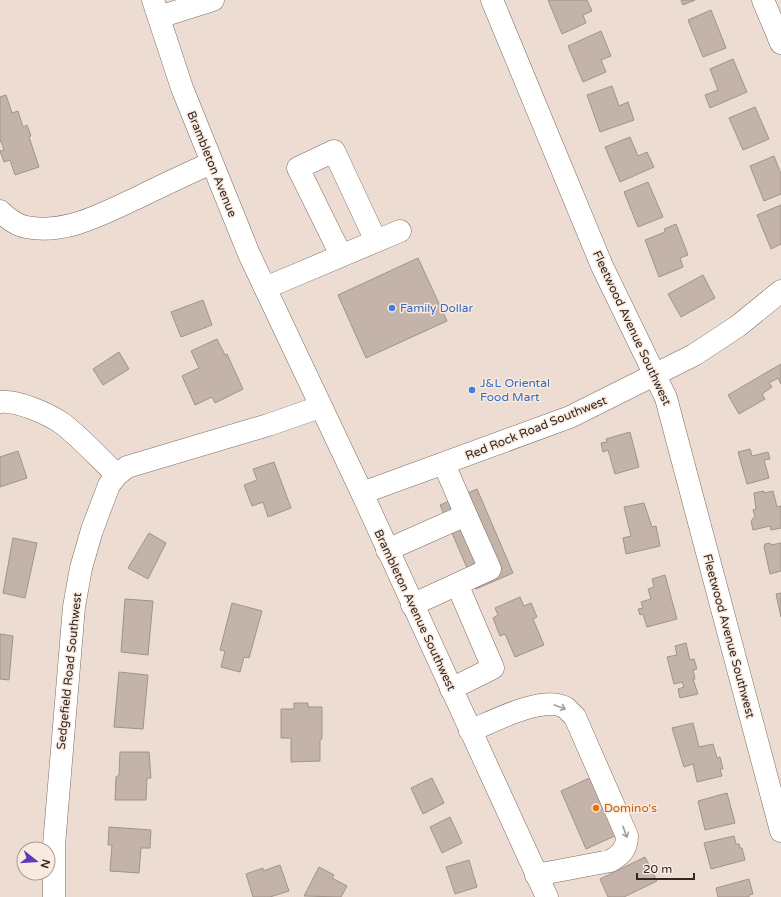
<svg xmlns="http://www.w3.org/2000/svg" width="781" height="897" viewBox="0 0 781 897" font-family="'Varela Round',sans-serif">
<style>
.building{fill:#c3b3a8;stroke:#a29388}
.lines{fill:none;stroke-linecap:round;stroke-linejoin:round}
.minor-casing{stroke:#7b6d62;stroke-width:23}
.major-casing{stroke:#7b6d62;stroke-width:23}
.minor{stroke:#fff;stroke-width:22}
.major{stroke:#fff;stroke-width:22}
.oneway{stroke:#a19e9c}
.shop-dot{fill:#3f7fe0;stroke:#fae9de;stroke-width:1.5}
.food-dot{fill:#e8710a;stroke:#fae9de;stroke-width:1.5}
.labels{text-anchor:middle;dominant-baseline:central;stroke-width:3;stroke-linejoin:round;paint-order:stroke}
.street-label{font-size:12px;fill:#2f2824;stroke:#fae9de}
.shop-label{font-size:12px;fill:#366cbe;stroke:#fae9de;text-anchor:start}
.food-label{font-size:12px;fill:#c56008;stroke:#fae9de;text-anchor:start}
</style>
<rect width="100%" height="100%" fill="#eddcd1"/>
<path class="building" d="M548,0h39l5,11 -9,4 3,8 -24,11z
M681,0h14l-12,5z
M711,10l15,38 -23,9 -15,-37z
M601,31l10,25 -10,4 5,12 -23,10 -15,-36z
M733,59l14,33 -37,16 -5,-13 13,-5 -8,-21z
M612,86l7,20 9,-4 6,18 -34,12 -13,-37z
M6,95l6,18 6,-2 5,16 4,-2 4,11 -2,1 10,30 -24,8 -5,-15 -6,2 -4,-11 4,-1 -3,-9 -1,1v-45z
M755,107l14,32 -26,11 -14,-32z
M630,137l8,19 9,-4 7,15 -34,15 -15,-35z
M774,156l7,18v20l-17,7 -14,-35z
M648,182l15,35 -25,10 -14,-35z
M781,205v39l-10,5 -14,-34z
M676,224l12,31 -8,3 3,9 -24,10 -14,-37 20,-8 -1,-3z
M418,258l29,63 -81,37 -28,-63z
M703,275l12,23 -34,19 -13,-23z
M203,300l9,25 -31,12 -10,-25z
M217,339l8,16 2,-1 16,35 -28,14 -3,-6 -17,8 -13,-29 17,-8 -8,-17z
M119,352l10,17 -26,16 -10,-16z
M781,364v20l-3,-6 -9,5 3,4 -10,7 3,5 -26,15 -11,-19z
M630,432l9,35 -24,7 -7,-24 -5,2 -2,-9 6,-1 -1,-3z
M750,449l2,7 16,-4 2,7 -6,1 5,18 -22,6 -9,-32z
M18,451l9,27 -27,9v-30z
M274,462l17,46 -23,9 -5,-15 -11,4 -8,-21 13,-5 -4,-11z
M477,489l36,84 -37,16 -36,-84z
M764,491v2l9,-2 4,16 4,-1v22l-10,2 -1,-4 -17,4 -2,-9 4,-5 -2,-6 3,-1 -2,-16z
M644,503l8,24 4,-1 4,20 -34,8 -3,-16 8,-2 -7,-29z
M149,533l17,10 -18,36 -20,-11z
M13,538l24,5 -12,55 -22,-5z
M770,543l1,2 10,-2v28l-11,3 -6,-27 1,-3z
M665,575l12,44 -30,8 -4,-13 -3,1 -2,-6 5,-1 -2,-6 10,-3 -3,-10 6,-2 -2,-8z
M781,593v24l-5,-23z
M520,597l4,9 7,-3 6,14 -4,2 11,26 -29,12 -10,-23 -5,2 -7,-18 5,-3 -3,-7z
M125,599l28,2 -5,54 -27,-3z
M232,603l30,8 -13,47 -5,-1 -4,15 -19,-5 4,-16 -5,-1z
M0,634l13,2 -4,44 -9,-1z
M686,643l4,17 4,-1 3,10 -4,1 2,9h-2l5,15 -18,4 -2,-9 6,-2 -2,-5 -8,2 -7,-27 10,-2 -2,-9z
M119,672l29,3 -5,54 -29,-2z
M294,703h14v4h14v32h-2v22l-29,1v-24h-10v-29h13z
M693,723l6,24 14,-3 4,14 3,-1 3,12h-3l2,7 -25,6 -4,-18 -9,3 -12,-39z
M120,752h29l2,26h-4l-1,22h-31l1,-23 3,-2z
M594,776l25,58 -33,15 -25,-58z
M432,778l12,25 -21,11 -12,-26z
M727,793l8,30 -30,7 -7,-29z
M450,817l12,26 -20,10 -12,-26z
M109,827l42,3 -1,18h-9l-2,25 -29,-2 2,-26h-4z
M734,836l2,8h3l1,4h2l3,12 -34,9 -7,-26z
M645,857l12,24 -33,16h-16l-8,-18z
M469,860l8,27 -22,7 -9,-27z
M280,865l9,26 -19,6h-17l-7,-23 17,-6v3z
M319,867l15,8 -2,3 15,8 -6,11 -37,-1z
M749,879l4,15 -4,1v2h-31l-2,-9z"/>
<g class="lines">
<g class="minor-casing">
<path id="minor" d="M492,0l110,266 64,132 115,433
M763,0l18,43
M159,17l54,-17
M0,211c7,7 16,14 26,16 40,8 78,-14 113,-30 24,-12 48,-23 72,-34
M341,255l-43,-87 36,-17 42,90
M265,288l135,-57
M0,402c17,-2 49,12 63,22 19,15 36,34 54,51
M444,464l22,51
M362,493l208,-76 124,-62 44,-29 43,-35
M387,550l79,-35 24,54 -78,36
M451,689l42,-21 -36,-84
M470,731c22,-9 74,-37 96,-23 3,3 6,6 9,9l52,119c0,13 -6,19 -17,25l-74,14
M54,897v-52l20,-238 7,-39 11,-38 17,-45 8,-10 10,-8 141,-42 52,-18"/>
</g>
<g class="major-casing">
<path id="major" d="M153,0l29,88 67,166 113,239 185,404"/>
</g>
<use href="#minor" class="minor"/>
<use href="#major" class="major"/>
</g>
<defs><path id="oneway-shaft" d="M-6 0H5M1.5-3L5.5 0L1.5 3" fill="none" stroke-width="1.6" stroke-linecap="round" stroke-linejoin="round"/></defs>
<g class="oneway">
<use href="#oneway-shaft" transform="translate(560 707) rotate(20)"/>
<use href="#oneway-shaft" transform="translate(625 832) rotate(70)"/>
</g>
<g class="shop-dot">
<circle cx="392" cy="308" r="4"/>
<circle cx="472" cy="390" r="4"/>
</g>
<circle class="food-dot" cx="596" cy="808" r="4"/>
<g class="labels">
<g class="street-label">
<text transform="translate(212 164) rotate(68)">Brambleton Avenue</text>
<text transform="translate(632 328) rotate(65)">Fleetwood Avenue Southwest</text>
<text transform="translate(536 428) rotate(-22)">Red Rock Road Southwest</text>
<text transform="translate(415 610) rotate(65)">Brambleton Avenue Southwest</text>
<text transform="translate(729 636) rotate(75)">Fleetwood Avenue Southwest</text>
<text transform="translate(69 671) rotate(-84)">Sedgefield Road Southwest</text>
</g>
<g class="shop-label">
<text x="400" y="308">Family Dollar</text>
<text x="480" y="383">J&amp;L Oriental<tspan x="480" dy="14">Food Mart</tspan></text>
</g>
<g class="food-label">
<text x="604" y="808">Domino's</text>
</g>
</g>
<g transform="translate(36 861) rotate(107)"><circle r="19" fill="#fae9de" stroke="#a99c94"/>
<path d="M0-3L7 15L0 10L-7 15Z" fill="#5d3db5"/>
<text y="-6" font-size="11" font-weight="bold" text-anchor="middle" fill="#2f2824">N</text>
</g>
<path d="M637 873v6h57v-6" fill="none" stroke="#2f2824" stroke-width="2"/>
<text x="643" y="873" font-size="12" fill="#2f2824" stroke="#fae9de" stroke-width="3" paint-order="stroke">20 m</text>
</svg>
